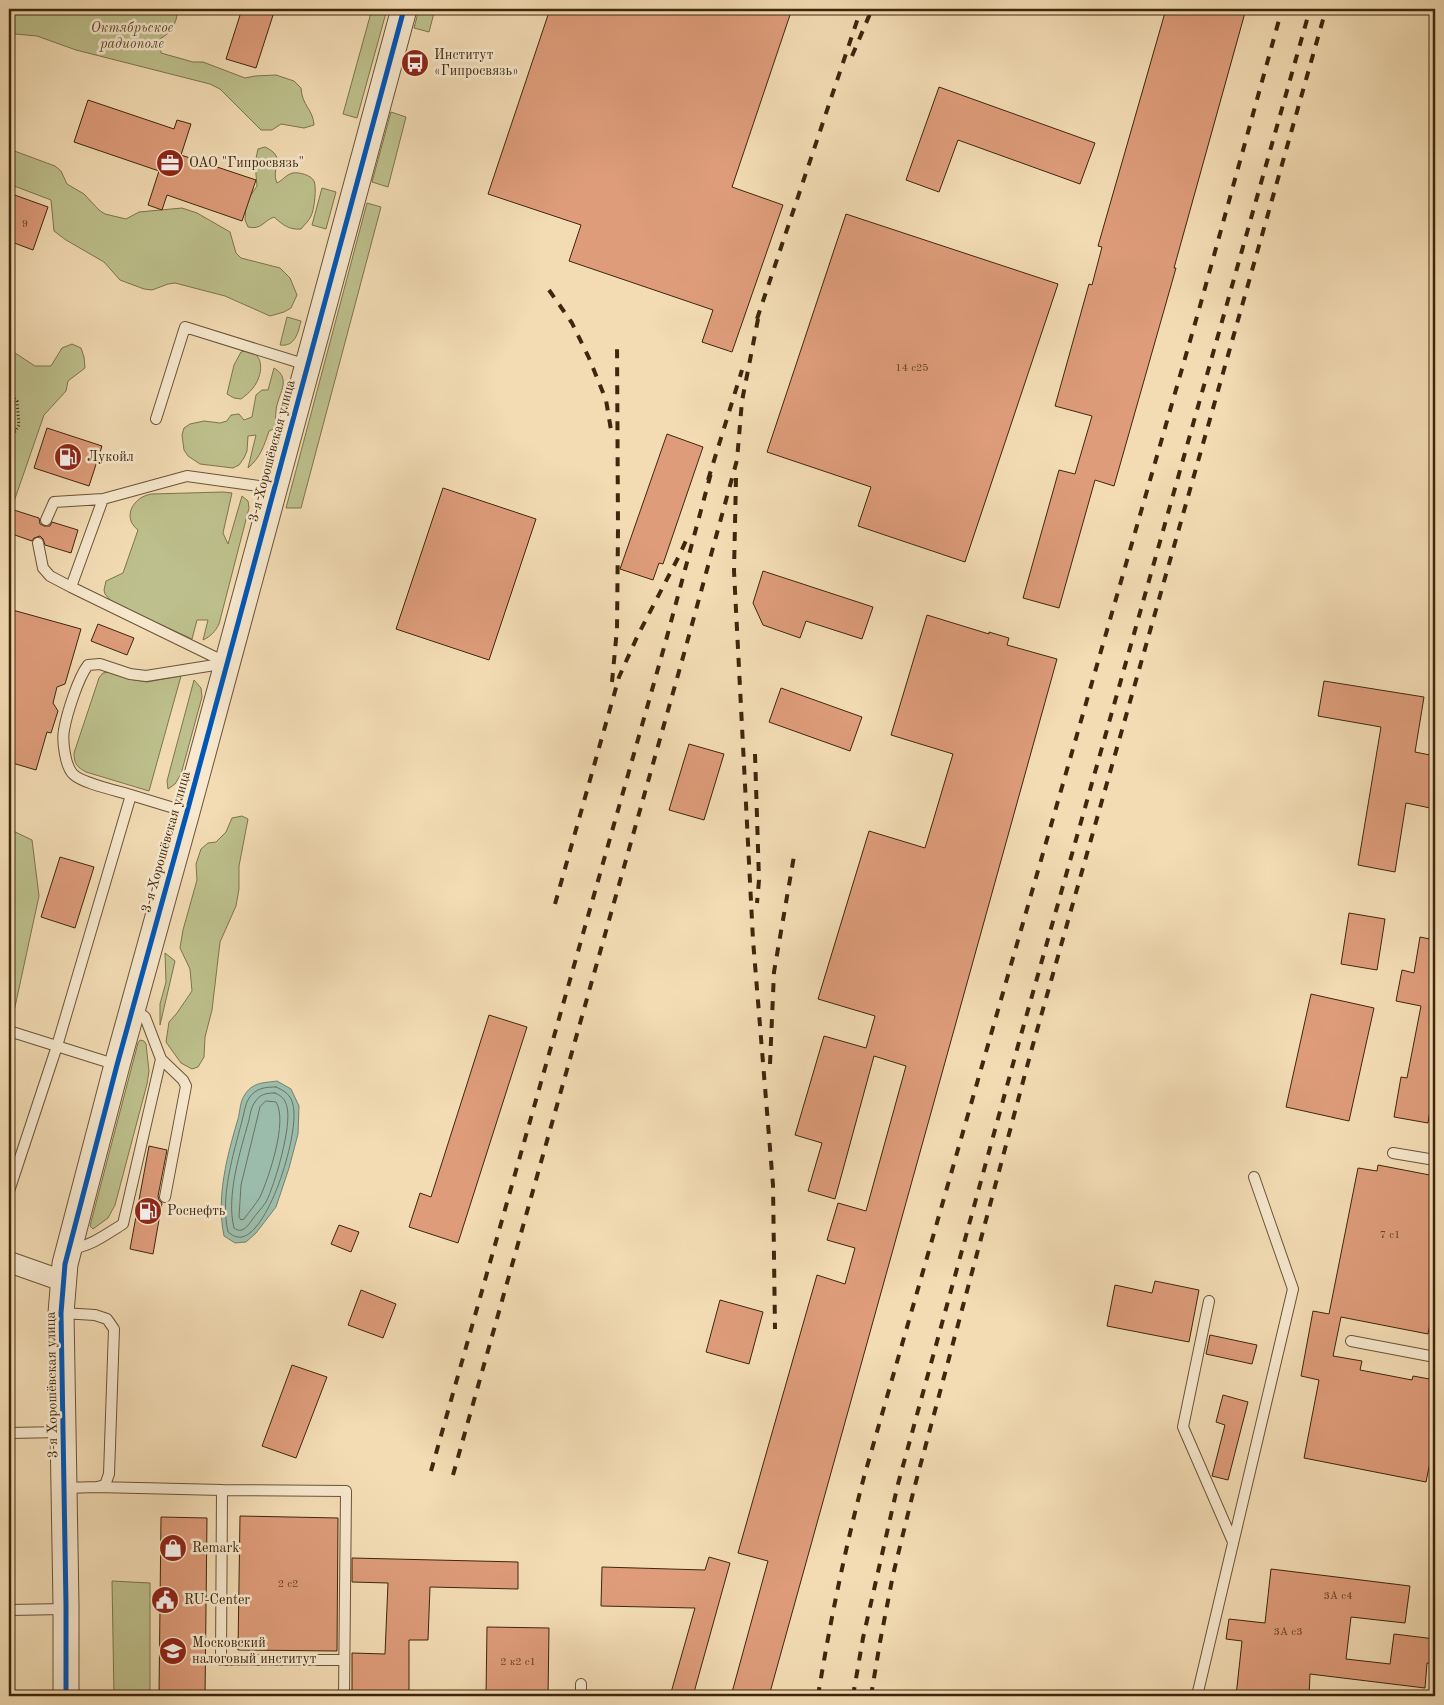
<svg xmlns="http://www.w3.org/2000/svg" width="1444" height="1705" viewBox="0 0 1444 1705" font-family="'Old Standard TT',serif">
<style>
.green{fill:#bdc08c;stroke:#7e744c}
.water{fill:#9bbcab;stroke:#76806c}
.lines{fill:none;stroke-linecap:round;stroke-linejoin:round}
.shore{stroke:#6c725c;stroke-width:1}
.building{fill:#de9c7a;stroke:#3e270d}
.service-casing{stroke:#6b5437;stroke-width:12}
.minor-casing{stroke:#6b5437;stroke-width:22}
.tertiary-casing{stroke:#6b5437;stroke-width:27}
.path{stroke:#3e270d;stroke-width:3;stroke-dasharray:1 2.5;stroke-linecap:butt}
.service{stroke:#f7e8ce;stroke-width:10}
.minor{stroke:#f7e8ce;stroke-width:20}
.tertiary{stroke:#f7e8ce;stroke-width:25}
.rail{stroke:#3e270d;stroke-width:4;stroke-dasharray:9 9;stroke-linecap:butt}
.cycleway-casing{stroke:#f7e8ce;stroke-width:8}
.cycleway{stroke:#0057b8;stroke-width:5}
.labels{text-anchor:middle;dominant-baseline:central;stroke-width:5;stroke-linejoin:round;paint-order:stroke}
.number-label{font-size:11px;fill:#664428}
.park-label{font-size:14px;font-style:italic;fill:#5e4d2d;stroke:#f7e8ce}
.poi-label{font-size:14px;fill:#3e270d;stroke:#f7e8ce;text-anchor:start}
.street-label{font-size:14px;fill:#3e270d;stroke:#f7e8ce}
</style>
<rect width="100%" height="100%" fill="#f3dcb4"/>
<filter id="stains"><feTurbulence type="fractalNoise" baseFrequency=".004" numOctaves="4"/><feColorMatrix values="0 0 0 0 .2 0 0 0 0 .09 0 0 0 0 .02 0 0 0 .5 -.17"/></filter>
<radialGradient id="worn" r=".72"><stop offset=".6" stop-color="#630" stop-opacity="0"/><stop offset="1" stop-color="#630" stop-opacity=".3"/></radialGradient>
<path class="green" d="M9,9h163l5,7c-3,12 -7,17 -17,23l1,14 32,9h10l42,16 10,-2 21,-1 18,6 7,7c1,18 12,21 13,37l-10,3 -23,-4 -9,6h-11l-41,-41 -10,-5 -134,-34 -39,-14 -22,-2 -6,4z
M372,9h15l-30,109 -14,-4z
M419,9h16l-6,23 -15,-4z
M391,112l15,5 -18,70 -16,-5z
M265,147c23,11 5,20 12,36 6,-3 10,-9 16,-10 6,-1 18,2 21,8 3,6 0,30 -3,35 -2,5 -7,9 -10,13 -12,1 -18,-4 -27,-12 -11,4 -12,13 -26,10l-3,-7 1,-18 11,-16 -2,-23 3,-14z
M9,149l46,17 6,5 6,13 17,10 15,16 6,4 21,5 13,-7 43,-4 15,5 33,19 6,21 5,5 39,10 10,10 7,17 -6,13 -7,4 -14,4 -45,-20 -50,-13 -7,1 -16,6 -8,-1 -24,-9 -16,-18 -38,-22 -12,-9 -3,-31 -42,-16z
M322,188l14,4 -10,37 -14,-4z
M367,203l14,4 -80,301h-15z
M287,317l14,4c-3,12 -6,26 -21,24z
M72,344l9,4 3,9 1,11 -17,13 -2,10 -22,24 -35,101v-167l26,17h16l11,-18z
M248,350c17,5 15,25 5,38 -3,4 -8,8 -12,11l-7,-1 -7,-4 7,-29 7,-13z
M274,368c19,11 3,27 2,43 -1,6 0,11 0,17l-7,3c-5,15 -9,27 -21,37l8,-33 -8,1 -1,15 -3,7 -5,7 -6,3 -33,-4 -12,-8 -4,-6 -2,-15 2,-7 6,-4 14,-3 16,2 7,-2 4,-6 8,-1 5,6 8,-3 4,-22 6,-5h6z
M223,492l9,1 -9,40 5,11 14,-48 6,5 1,7 -30,116c-4,8 -8,12 -16,16l5,-20h-11l-5,19 -80,-37 -7,-8 -1,-4 2,-9 17,-8 15,-43c-17,-13 -4,-34 14,-36z
M109,672l20,7 18,3 34,-6 -32,115 -63,-19c-9,-5 -12,-8 -12,-19l25,-75 4,-5z
M194,680l7,8 1,9 -21,77 -6,10 -7,5 -1,-8z
M242,816l6,3 -9,47v23l-3,17 -16,36 -8,68 -7,27 -1,20 -6,10 -6,2 -11,-6 -15,-21 3,-20 8,-9 15,-22 -2,-22 -10,-21 3,-18 14,-50 -1,-16 5,-15 7,-6 8,-1 10,-10 6,-14z
M9,829l23,11 7,56 -26,120 -4,-1z
M165,953l10,8 -15,64v-21l6,-22z
M140,1040l4,1 2,3 3,27 -2,13 -32,121 -7,13 -15,11 -3,-3 48,-183z
M112,1581l38,2v113h-36z"/>
<path class="water" d="M277,1081l14,8 8,17 -1,28 -9,34 -13,39 -20,26 -10,9 -11,1 -11,-7c-8,-39 3,-80 14,-117 2,-7 2,-17 6,-23 8,-14 19,-13 33,-15z"/>
<g class="lines">
<path class="shore" d="M276,1087c9,4 15,8 17,18 7,26 -23,126 -51,132 -6,1 -10,-2 -14,-5 -8,-35 5,-77 14,-111 2,-7 3,-17 7,-23 7,-10 16,-11 27,-11z
M275,1093c7,3 10,6 12,14 5,19 -12,77 -21,95 -4,6 -10,12 -14,18 -5,7 -10,14 -18,8 -8,-32 6,-76 15,-108 1,-5 2,-13 6,-18 5,-8 11,-9 20,-9z
M266,1101l10,1c12,19 -7,75 -16,95 -4,7 -11,15 -16,22l-3,1 -2,-3 2,-32 19,-78z"/>
</g>
<path class="building" d="M242,9h33l-19,59 -30,-9z
M550,9h242l-60,178 51,18 -51,147 -30,-10 11,-32 -144,-49 12,-36 -93,-31z
M1166,9h80l-72,259h2l-62,218 -19,-6 -36,128 -36,-10 36,-128 16,4 17,-58 -37,-10 34,-122 3,1 10,-38 -4,-1z
M939,87l156,56 -15,41 -122,-44 -19,52 -33,-12z
M88,100l86,29 3,-9 14,4 -10,31 75,25 -14,41 -75,-26 -5,15 -14,-5 11,-34 -85,-29z
M9,193l39,14 -15,43 -24,-9z
M846,214l212,70 -93,278 -107,-36 13,-39 -104,-35z
M47,428l55,18 -13,40 -55,-18z
M667,434l36,13 -40,117 -4,-1 -6,17 -33,-11z
M443,488l93,31 -47,141 -93,-31z
M14,510l25,8 1,6 4,2h6l2,-4 26,8 -7,23 -26,-8 -2,-6 -3,-3 -6,2 -2,3 -23,-8z
M763,571l110,36 -11,32 -56,-18 -6,17 -37,-13 -10,-22z
M9,609l72,20 -16,55 -8,3 -4,16 5,8 -7,22 -4,-1 -11,38 -27,-8z
M927,615l62,19v-2l20,6 -2,7 50,14 -288,1037h-38l37,-135 -30,-8 28,-99 51,-179 28,9 10,-36 -28,-8 11,-37 28,8 40,-145 -32,-10 -39,143 -27,-8 14,-48 -27,-8 29,-99 42,12 9,-32 -57,-17 51,-168 56,17 28,-94 -62,-19z
M98,624l36,14 -7,17 -36,-14z
M1324,681l100,16 -9,55 20,4v53l-29,-6 -11,69 -37,-7 23,-138 -63,-11z
M781,688l81,29 -12,34 -81,-29z
M689,744l35,10 -20,66 -35,-10z
M60,857l34,10 -19,61 -34,-11z
M1349,913l36,6 -8,51 -36,-6z
M1420,937l15,3v140l-7,43 -34,-6 7,-40 6,1 14,-72 -25,-5 6,-31 12,3z
M1311,994l63,14 -25,113 -63,-14z
M489,1015l38,12 -69,216 -49,-16 11,-34 11,4z
M149,1146l18,4 -9,46 1,4 3,3 -9,51 -23,-5z
M1378,1165l57,11v122l-7,36 -87,-17 -8,39 29,5 -2,9 52,10 1,-4 22,4v58l-9,44 -122,-24 15,-78 -18,-4 12,-65 16,3 29,-146 19,3z
M339,1225l20,7 -8,20 -20,-8z
M1155,1281l44,9 -10,52 -82,-16 8,-41 37,8z
M361,1290l35,14 -13,34 -35,-13z
M720,1300l43,12 -14,52 -43,-12z
M1210,1335l47,10 -5,19 -46,-10z
M292,1365l35,12 -31,81 -34,-12z
M1223,1395l25,7 -20,78 -16,-4 13,-51 -9,-3z
M240,1516l98,2 -1,133 -99,-1z
M161,1517l46,1 -2,178h-46z
M709,1557l21,6 -37,133h-23l25,-88 -94,-2 1,-39 103,3z
M352,1558l166,4v27l-88,-2 -2,53h-19v56h-57v-43l33,1 3,-71 -36,-1z
M1271,1569l139,17 -5,37 -54,-6 -5,42 44,5 4,-30 41,5v25l-8,-1 -2,25 -115,-14 -1,22h-73l6,-55 -16,-2 3,-20 36,4z
M487,1627l62,1 -1,68h-62z"/>
<g class="lines">
<g class="service-casing">
<path id="service" d="M156,419l29,-92 122,38
M46,520l8,-18 49,-3
M38,543l5,25 7,8 21,11
M131,795c-13,-4 -50,-12 -58,-21 -8,-8 -11,-34 -9,-44 3,-17 14,-52 24,-65l12,-1 30,10 16,2 81,-13 -156,-76 32,-88 84,-23 86,12
M9,1031l108,34
M161,1059l22,21 3,6 -21,111
M1393,1153l42,7
M9,1191l48,-145 74,-251 56,17
M69,1249c21,-2 36,-14 54,-25l38,-165 -16,-42 -11,-8
M1209,1301l-26,126 50,115
M62,1313l33,2 12,4 7,10 -5,145 -4,11 -8,2 -32,1
M1351,1341l84,16
M9,1433l54,-1
M97,1487l125,3 -1,170h123
M222,1490l124,1 -2,205
M9,1610l56,-1
M581,1684v12
M1197,1696l96,-407 -39,-112"/>
</g>
<g class="minor-casing">
<path id="minor" d="M9,1262l54,19"/>
</g>
<g class="tertiary-casing">
<path id="tertiary" d="M66,1696v-91l-5,-292 4,-49 52,-199 70,-253 217,-803"/>
</g>
<path class="path" d="M9,394l8,7 2,24 -10,16
M9,434l6,-5"/>
<use href="#service" class="service"/>
<use href="#minor" class="minor"/>
<use href="#tertiary" class="tertiary"/>
<path class="rail" d="M852,56l20,-47
M549,290l23,33 17,35 17,42 6,36
M757,319l104,-310
M736,478l-2,93 19,369 20,245 2,144
M708,480l34,-110
M612,682l5,-53 1,-100 -1,-186
M755,754l4,126 -2,23
M555,904l64,-227 19,-42 41,-79 10,-22
M770,1064l4,-92 20,-116
M431,1471l234,-827 46,-171
M453,1475l232,-825 52,-190 5,-59 17,-87
M818,1696c12,-74 27,-147 46,-219l336,-1171 82,-297
M853,1696l10,-58 35,-154 121,-442 291,-1033
M871,1696l9,-54 13,-67 21,-86 118,-441 294,-1039"/>
<g class="cycleway-casing">
<path id="cycleway" d="M66,1696v-91l-5,-292 4,-49 52,-199 70,-253 217,-803"/>
</g>
<use href="#cycleway" class="cycleway"/>
</g>
<defs>
<g id="bus-disc" transform="scale(1.4375)"><circle r="9.5" fill="#8f2418" stroke="#f7e8ce"/><path d="M-5-6H5V4H4V6H2V4H-2V6H-4V4H-5ZM-3.5-4V0h7V-4ZM-3.5 1.2v1.5H-2V1.2ZM2 1.2v1.5H3.5V1.2Z" fill="#fff"/></g>
<g id="office-disc" transform="scale(1.4375)"><circle r="9.5" fill="#8f2418" stroke="#f7e8ce"/><path d="M-6-3h4V-5.5h4V-3h4V5H-6ZM-1-4.5V-3h2v-1.5ZM-6 0V1H6V0Z" fill="#fff"/></g>
<g id="fuel-disc" transform="scale(1.4375)"><circle r="9.5" fill="#8f2418" stroke="#f7e8ce"/><path d="M-5.5-6h7V0h2V4h1.3V-2.5L3-4.5l.8-.8L6-3V5H2.5V1h-1V6h-7ZM-4.2-4.7v3.2H.2V-4.7Z" fill="#fff"/></g>
<g id="shop-disc" transform="scale(1.4375)"><circle r="9.5" fill="#8f2418" stroke="#f7e8ce"/><path d="M-5-2.5h2.3a2.7 3.5 0 0 1 5.4 0H5L5.5 6h-11ZM-1.5-2.5h3a1.5 2.3 0 0 0-3 0Z" fill="#fff"/></g>
<g id="civic-disc" transform="scale(1.4375)"><circle r="9.5" fill="#8f2418" stroke="#f7e8ce"/><path d="M-.6-6.5H3V-4.5H.6V-3L4-1V1h2V6H-6V1h2V-1L-.6-3ZM-1.2 2.5V6h2.4V2.5Z" fill="#fff"/></g>
<g id="university-disc" transform="scale(1.4375)"><circle r="9.5" fill="#8f2418" stroke="#f7e8ce"/><path d="M0-5L7-2L0 1L-7-2ZM-4 1L0 2.5L4 1V4Q0 6-4 4Z" fill="#fff"/></g>
</defs>
<g fill-rule="evenodd">
<use href="#bus-disc" x="415" y="63"/>
<use href="#office-disc" x="170" y="163"/>
<use href="#fuel-disc" x="68" y="457"/>
<use href="#fuel-disc" x="148" y="1211"/>
<use href="#shop-disc" x="173" y="1548"/>
<use href="#civic-disc" x="165" y="1600"/>
<use href="#university-disc" x="173" y="1651"/>
</g>
<g class="labels">
<g class="number-label">
<text x="25" y="224">9</text>
<text x="912" y="368">14 с25</text>
<text x="1390" y="1235">7 с1</text>
<text x="288" y="1584">2 с2</text>
<text x="1338" y="1596">3А с4</text>
<text x="1288" y="1632">3А с3</text>
<text x="518" y="1662">2 к2 c1</text>
</g>
<g class="park-label">
<text x="132" y="28">Октябрьское<tspan x="132" dy="16">радиополе</tspan></text>
</g>
<g class="poi-label">
<text x="434" y="55">Институт<tspan x="434" dy="16">«Гипросвязь»</tspan></text>
<text x="189" y="163">ОАО "Гипросвязь"</text>
<text x="87" y="457">Лукойл</text>
<text x="167" y="1211">Роснефть</text>
<text x="192" y="1548">Remark</text>
<text x="184" y="1600">RU-Center</text>
<text x="192" y="1643">Московский<tspan x="192" dy="16">налоговый институт</tspan></text>
</g>
<g class="street-label">
<text transform="translate(272 451) rotate(-75)">3-я Хорошёвская улица</text>
<text transform="translate(166 842) rotate(-74)">3-я Хорошёвская улица</text>
<text transform="translate(52 1385) rotate(-91)">3-я Хорошёвская улица</text>
</g>
</g>
<rect width="1444" height="1705" fill="none" stroke="#f3dcb4" stroke-width="30"/>
<rect x="10" y="10" width="1424" height="1685" fill="none" stroke="#3e270d" stroke-width="2.5"/>
<rect x="15" y="15" width="1414" height="1675" fill="none" stroke="#3e270d"/>
<rect width="100%" height="100%" filter="url(#stains)"/>
<rect width="100%" height="100%" fill="url(#worn)"/>
</svg>
